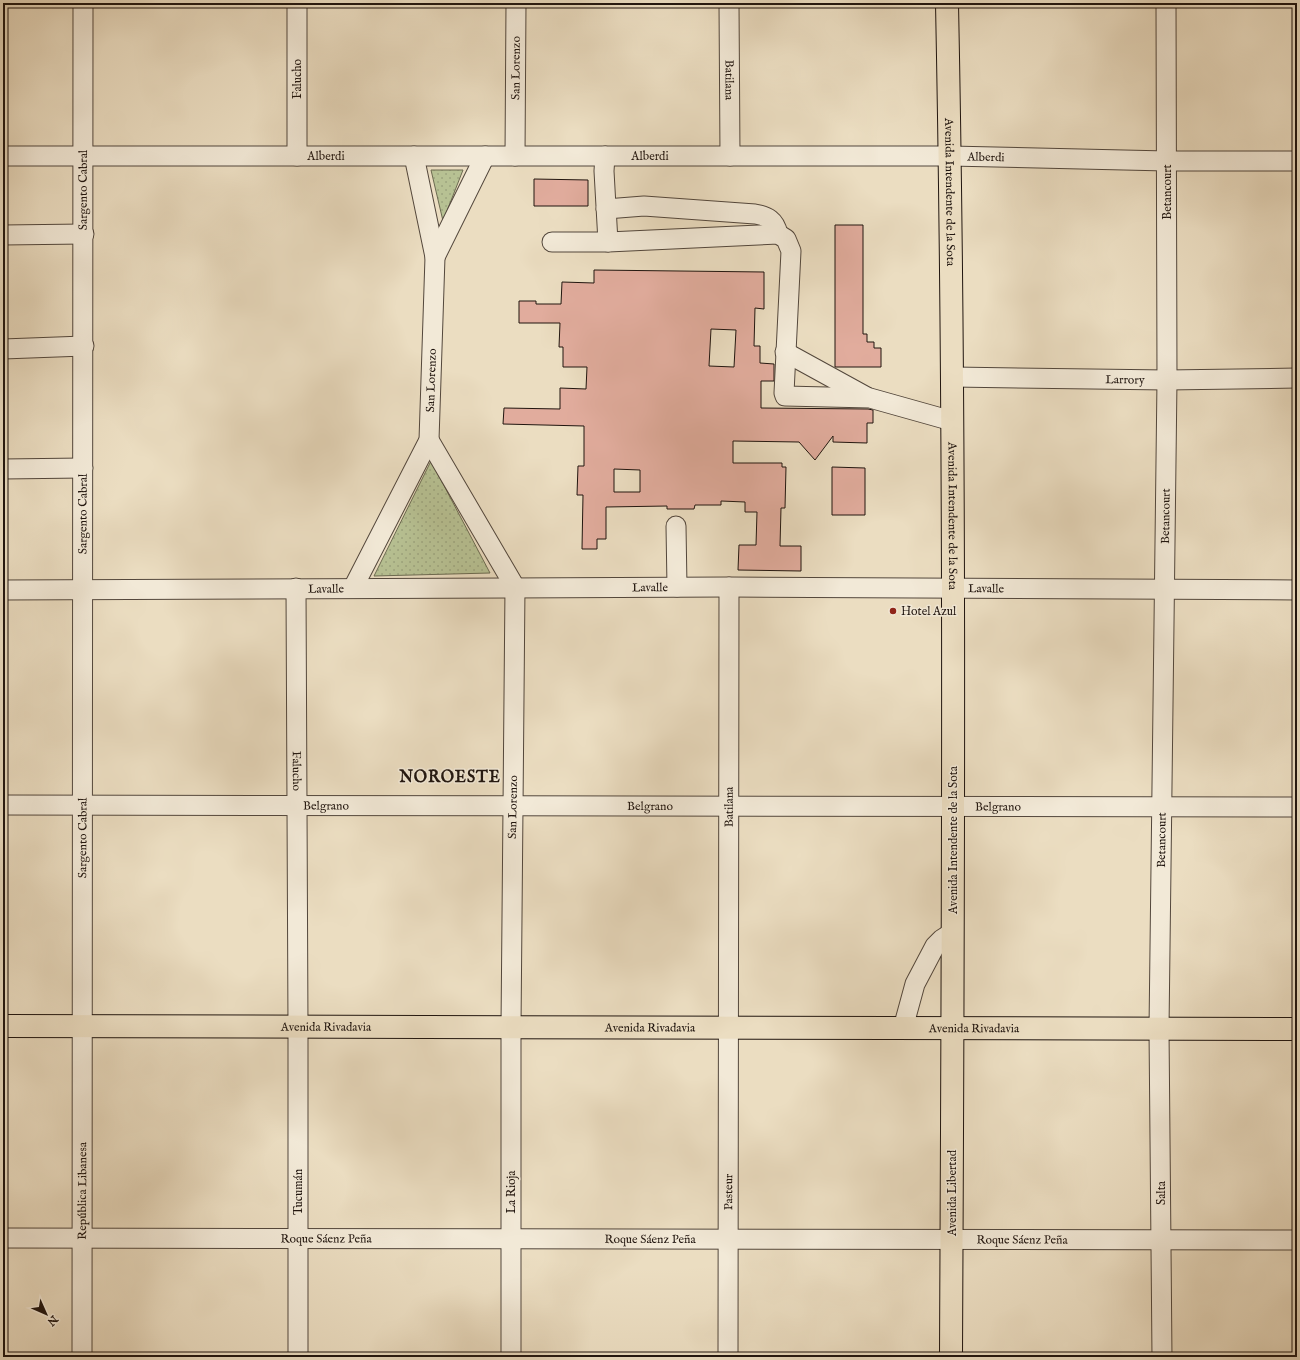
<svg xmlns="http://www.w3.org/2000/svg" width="1300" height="1360" viewBox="0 0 1300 1360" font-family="'IM FELL English',serif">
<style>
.grass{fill:url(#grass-dots);stroke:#6c6b51}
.building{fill:#e1ac9d;stroke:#20150f;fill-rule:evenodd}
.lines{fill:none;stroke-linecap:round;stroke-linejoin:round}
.minor-casing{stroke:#53473c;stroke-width:21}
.major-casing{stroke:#20150f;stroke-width:24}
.minor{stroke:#f2e9d7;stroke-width:19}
.major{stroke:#ebddc1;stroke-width:22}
.poi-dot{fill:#8f2418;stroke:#f2e9d7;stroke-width:1.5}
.labels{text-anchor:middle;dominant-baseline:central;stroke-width:3;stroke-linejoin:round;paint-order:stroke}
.street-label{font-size:12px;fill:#20150f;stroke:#f2e9d7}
.poi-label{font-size:12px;fill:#20150f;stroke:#f2e9d7;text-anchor:start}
.district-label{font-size:16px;font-weight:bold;letter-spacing:1px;fill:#20150f;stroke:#f2e9d7}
</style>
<defs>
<pattern id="grass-dots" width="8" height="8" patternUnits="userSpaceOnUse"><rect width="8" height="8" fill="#b7c193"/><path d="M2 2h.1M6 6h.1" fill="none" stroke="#9da57e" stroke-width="1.8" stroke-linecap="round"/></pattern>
</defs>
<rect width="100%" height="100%" fill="#ebddc1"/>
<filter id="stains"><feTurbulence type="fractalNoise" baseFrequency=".005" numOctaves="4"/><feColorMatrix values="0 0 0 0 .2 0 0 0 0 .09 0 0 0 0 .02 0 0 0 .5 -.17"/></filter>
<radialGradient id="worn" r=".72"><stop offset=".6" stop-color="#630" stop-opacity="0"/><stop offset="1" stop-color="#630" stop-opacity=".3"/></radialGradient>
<path class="grass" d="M431,170h32l-20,51z
M431,461l59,112 -116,3z"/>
<path class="building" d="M534,179l54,1v26h-54z
M835,225h28v109h4v8h7v6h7v19h-46z
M594,270l170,2v37l-9,-1 -1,38h6v17l14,1v17h-13v27l107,1 5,1v13h-6v20l-34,-1v-6l-18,24 -16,-18 -66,-1v22h49v4h4l-1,41h-4l-1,38h21v25l-63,-1 1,-25h17l1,-33h-12v-10l-24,-1v4h-26l-1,4h-27v-3l-61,1v32h-9v10h-15l1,-54h-6l1,-29h6v-40l-81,-2 1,-16 56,1v-21l26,1 1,-22h-24v-20h-4l1,-24h-41v-22h17v3h25l1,-22 32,1zM711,329l25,1 -2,37 -25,-1zM614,469l26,1v22h-26z
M832,467l33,1v47h-33z"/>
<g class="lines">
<g class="minor-casing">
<g id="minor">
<path id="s1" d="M729,3l1,153"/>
<path id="s2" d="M3,156h947l217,5h130"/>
<path d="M297,156v-153"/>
<path id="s3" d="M515,156l1,-153"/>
<path d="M605,156l-1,15 4,71"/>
<path d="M606,209l38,-3 111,8c12,2 20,6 23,20"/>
<path d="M3,235l81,-1"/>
<path d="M552,242h56l170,-8 8,5 5,12 -7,142 1,3 85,2 82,23"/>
<path d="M435,257l50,-101"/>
<path d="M3,349l81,-3"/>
<path d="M785,352l82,45"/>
<path id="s4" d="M953,377l214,3 130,-2"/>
<path d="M429,440l86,147 -4,440v330"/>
<path d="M3,469l80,-1"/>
<path d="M676,526l1,61"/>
<path id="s5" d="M296,588l2,438v331"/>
<path id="s6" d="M353,588l76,-148 6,-183 -21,-101"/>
<path id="s7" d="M3,590l726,-3 568,3"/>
<path id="s8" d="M3,805l1294,2"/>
<path d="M903,1028l12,-44 20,-38 7,-7 11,-7"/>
<path id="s9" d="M3,1238l1294,2"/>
<path id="s10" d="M82,1357l1,-1354"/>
<path id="s11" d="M728,1357l1,-770"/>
<path id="s12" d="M1162,1357l-3,-328 8,-649 -1,-377"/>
</g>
</g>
<g class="major-casing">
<g id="major">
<path id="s13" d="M947,3c9,451 6,903 4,1354"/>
<path id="s14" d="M3,1026l1294,3"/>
</g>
</g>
<use href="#minor" class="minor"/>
<use href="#major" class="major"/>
</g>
<circle class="poi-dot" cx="893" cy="611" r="4"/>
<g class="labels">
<g class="street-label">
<text stroke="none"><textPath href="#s3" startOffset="88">San Lorenzo</textPath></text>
<text transform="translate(297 79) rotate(-90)">Falucho</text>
<text stroke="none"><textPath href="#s1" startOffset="77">Batilana</textPath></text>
<text stroke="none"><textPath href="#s2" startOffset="323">Alberdi</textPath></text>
<text stroke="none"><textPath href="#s2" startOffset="647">Alberdi</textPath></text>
<text stroke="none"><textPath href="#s2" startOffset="983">Alberdi</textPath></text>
<text stroke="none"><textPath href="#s10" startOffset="1167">Sargento Cabral</textPath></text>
<text stroke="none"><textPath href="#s13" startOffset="189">Avenida Intendente de la Sota</textPath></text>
<text transform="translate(1167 192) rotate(-90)">Betancourt</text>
<text stroke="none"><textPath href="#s4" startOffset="172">Larrory</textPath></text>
<text stroke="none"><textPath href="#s6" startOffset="226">San Lorenzo</textPath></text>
<text stroke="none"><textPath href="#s10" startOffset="843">Sargento Cabral</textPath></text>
<text stroke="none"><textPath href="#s13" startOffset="513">Avenida Intendente de la Sota</textPath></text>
<text stroke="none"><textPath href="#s12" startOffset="841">Betancourt</textPath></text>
<text stroke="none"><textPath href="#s7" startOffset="647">Lavalle</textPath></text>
<text stroke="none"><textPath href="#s7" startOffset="323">Lavalle</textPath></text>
<text stroke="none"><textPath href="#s7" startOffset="983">Lavalle</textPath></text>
<text stroke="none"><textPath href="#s5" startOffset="183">Falucho</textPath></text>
<text stroke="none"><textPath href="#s8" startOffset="323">Belgrano</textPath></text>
<text stroke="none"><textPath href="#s8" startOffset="647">Belgrano</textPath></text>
<text transform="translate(513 807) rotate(-89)">San Lorenzo</text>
<text stroke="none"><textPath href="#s11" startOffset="550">Batilana</textPath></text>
<text stroke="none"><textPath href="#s8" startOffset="995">Belgrano</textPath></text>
<text stroke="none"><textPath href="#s10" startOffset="519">Sargento Cabral</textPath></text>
<text transform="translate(953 840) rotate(-90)">Avenida Intendente de la Sota</text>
<text stroke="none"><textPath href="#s12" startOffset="517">Betancourt</textPath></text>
<text stroke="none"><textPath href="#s14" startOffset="323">Avenida Rivadavia</textPath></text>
<text stroke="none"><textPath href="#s14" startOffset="647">Avenida Rivadavia</textPath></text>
<text stroke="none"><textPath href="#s14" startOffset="971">Avenida Rivadavia</textPath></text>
<text stroke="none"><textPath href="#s10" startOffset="166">República Libanesa</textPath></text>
<text transform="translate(298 1192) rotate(-90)">Tucumán</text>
<text transform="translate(511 1192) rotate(-90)">La Rioja</text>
<text stroke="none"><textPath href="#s11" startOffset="165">Pasteur</textPath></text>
<text transform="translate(952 1193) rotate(-90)">Avenida Libertad</text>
<text transform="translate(1161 1193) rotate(-90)">Salta</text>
<text stroke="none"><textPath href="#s9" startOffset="323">Roque Sáenz Peña</textPath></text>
<text stroke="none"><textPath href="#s9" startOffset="647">Roque Sáenz Peña</textPath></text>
<text stroke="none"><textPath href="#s9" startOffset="1019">Roque Sáenz Peña</textPath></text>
</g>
<g class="poi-label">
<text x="901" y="611">Hotel Azul</text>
</g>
<g class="district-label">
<text x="450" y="778">NOROESTE</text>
</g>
</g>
<rect width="1300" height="1360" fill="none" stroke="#ebddc1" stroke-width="16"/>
<rect x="4" y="4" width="1292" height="1352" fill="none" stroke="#20150f" stroke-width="2"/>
<rect x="8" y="8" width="1284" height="1344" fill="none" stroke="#20150f"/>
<g transform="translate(46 1314) rotate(135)" stroke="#f2e9d7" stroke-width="3" paint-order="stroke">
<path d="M0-3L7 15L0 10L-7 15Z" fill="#20150f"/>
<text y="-6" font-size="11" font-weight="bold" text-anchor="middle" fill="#20150f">N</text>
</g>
<rect width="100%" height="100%" filter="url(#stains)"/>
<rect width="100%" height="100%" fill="url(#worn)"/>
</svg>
